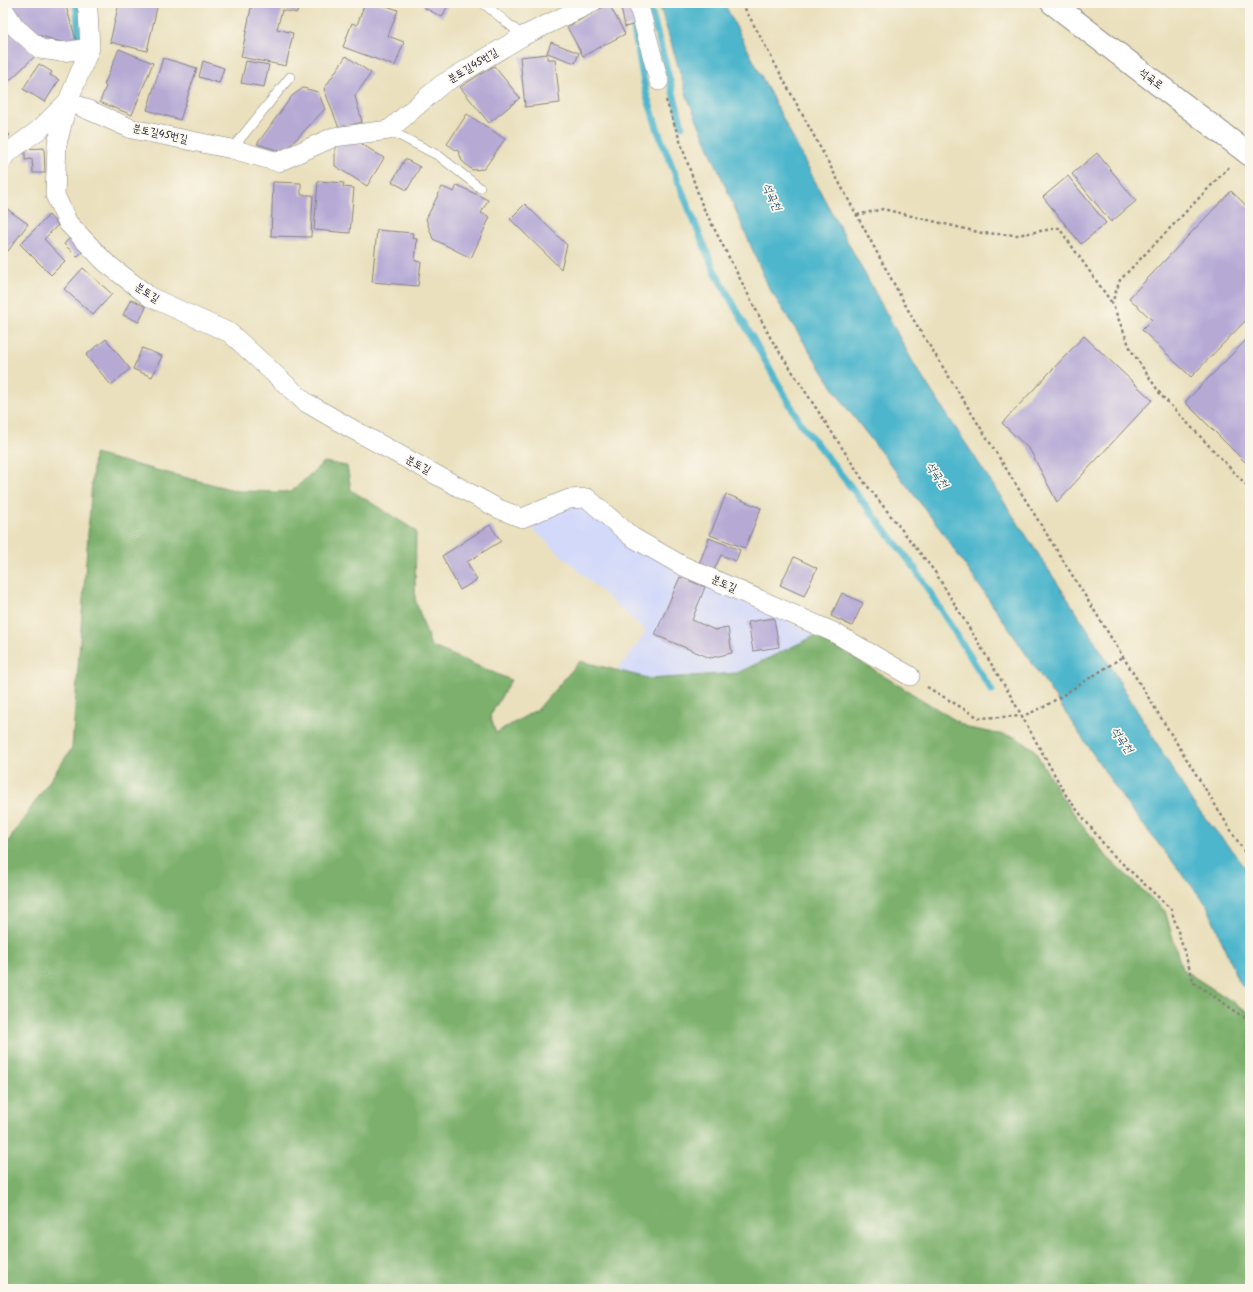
<svg xmlns="http://www.w3.org/2000/svg" width="1253" height="1292" viewBox="0 0 1253 1292" font-family="Kalam,'Poor Story',sans-serif">
<style>
.built{fill:#d3d9f9}
.forest{fill:#7bb06c;stroke:#4e6954}
.water{fill:#4eb6cc;stroke:#386c84}
.lines{fill:none;stroke-linecap:round;stroke-linejoin:round}
.stream{stroke:#4eb6cc;stroke-width:7}
.building{fill:#b6aad5}
.service-casing{stroke:#86817c;stroke-width:10}
.minor-casing{stroke:#86817c;stroke-width:20}
.tertiary-casing{stroke:#86817c;stroke-width:24}
.path{stroke:#86817c;stroke-width:2.5;stroke-dasharray:3 3;stroke-linecap:butt}
.service{stroke:#fff;stroke-width:9}
.minor{stroke:#fff;stroke-width:19}
.tertiary{stroke:#fff;stroke-width:22}
.labels{text-anchor:middle;dominant-baseline:central;stroke-width:3.5;stroke-linejoin:round;paint-order:stroke}
.street-label{font-size:11px;fill:#22223b;stroke:#fbf7ec}
.water-label{font-size:12px;font-style:italic;fill:#345d75;stroke:#fbf7ec}
</style>
<rect width="100%" height="100%" fill="#fbf7ec"/>
<filter id="ink" filterUnits="userSpaceOnUse"><feTurbulence type="fractalNoise" baseFrequency=".025" numOctaves="2"/><feDisplacementMap in="SourceGraphic" scale="8" xChannelSelector="R" yChannelSelector="G"/><feConvolveMatrix kernelMatrix="1 2 1 2 8 2 1 2 1" color-interpolation-filters="sRGB"/></filter>
<filter id="wash" filterUnits="userSpaceOnUse"><feTurbulence type="fractalNoise" baseFrequency=".012" numOctaves="4" result="noise"/><feDisplacementMap in="SourceGraphic" scale="16" xChannelSelector="R" yChannelSelector="G"/><feGaussianBlur stdDeviation="0.9" result="paint"/><feColorMatrix in="noise" values="0 0 0 0 0 0 0 0 0 0 0 0 0 0 0 0 0 1.4 0 .05"/><feComposite in="paint" operator="in"/></filter>
<g filter="url(#wash)">
<rect width="100%" height="100%" fill="#eae0bd"/>
<path class="built" d="M572,502l14,2 89,66 39,20 62,25 41,20 -80,38 -86,6 -34,-8 29,-39 -119,-108z"/>
<path class="forest" d="M94,454l144,37 53,1 33,-30 23,4 4,24 65,41 -1,68 16,47 80,34 -21,36 6,17 42,-24 42,-48 71,18 86,-6 80,-38 151,93 47,9 19,12 28,49 45,59 58,54 17,58 68,44v276h-1247v-440l69,-101z"/>
<path class="water" d="M659,3h65l97,190 94,173 175,267 103,170 57,70v119l-11,-9 -32,-78 -81,-102 -108,-161 -80,-116 -95,-123 -74,-115 -81,-189z"/>
<g class="lines">
<path class="stream" d="M76,3l1,5 2,35
M649,3l33,123
M634,29l12,64 13,41 55,136 87,154 111,140 80,127"/>
</g>
<g id="blocks">
<path class="building" d="M9,3h56l12,40h-13l-32,-10 -13,-11z
M119,3h39l-11,48 -37,-9z
M252,3h48l-3,10 -15,-3 -5,19 16,4 -7,33 -45,-9z
M365,3h13l20,7 -10,26 16,6 -9,24 -52,-19 9,-24 5,2z
M425,3h24l-7,14 -19,-10z
M620,3h15l5,20 -15,4z
M609,4l16,30 -42,22 -16,-29z
M6,27l29,29 -30,29 -2,-2v-53z
M551,42l28,11 -4,10 -28,-10z
M119,49l34,14 -21,52 -32,-13 6,-16 -2,-1z
M547,54v5h8l5,44 -35,4 -5,-50z
M346,56l25,17 -16,23 7,26 -23,6 -15,-39z
M163,58l34,10 -17,52 -33,-10z
M203,61l21,7 -5,15 -20,-6z
M246,61l23,4 -5,22 -23,-4z
M39,64l13,8 -2,3 9,5 -14,22 -22,-13z
M494,66l26,32 -31,25 -29,-36z
M303,88l15,4 7,17 -41,43 -27,-8 35,-48z
M467,114l38,25 -21,30 -12,1 -10,-9 -3,-9 -12,-8z
M3,128l7,7 -7,8z
M340,141l20,2 24,15 -17,28 -32,-20v-17z
M44,148l1,25h-12l-1,-14 -7,1v-11z
M1097,153l39,48 -25,21 -39,-48z
M405,159l15,8 -13,23 -15,-8z
M1068,176l38,47 -25,21 -38,-47z
M318,181l26,2 -1,4 11,1 -4,45 -36,-3z
M273,182l28,1v12h12l-2,42 -40,-1z
M457,185l31,15 -7,13 9,4 -19,41 -38,-19 -7,-20 16,-32 12,5z
M1231,191l19,18v107l-59,61 -49,-47 10,-10 -23,-22z
M525,204l42,41 -6,24 -51,-50z
M3,206l25,18 -20,27 -5,-3z
M49,215l9,10 -14,14 21,22 -14,14 -31,-31z
M377,230l36,3 -1,5 5,1 -2,22 6,1 -3,24 -46,-4z
M70,238l13,13 -6,6 -13,-13z
M83,268l29,26 -19,21 -29,-26z
M131,299l15,8 -7,15 -16,-7z
M1084,336l68,64 -95,102 -27,-52 -28,-27z
M1250,336v131l-65,-65z
M106,339l24,30 -19,16 -25,-30z
M142,348l20,8 -10,21 -19,-8z
M726,494l35,14 -16,40 -35,-13z
M490,525l11,16 -34,21 10,18 -17,10 -18,-34z
M709,538l31,12 -4,11 -15,-6 -7,15 -15,-6z
M794,557l23,11 -13,28 -24,-11z
M680,577l25,10 -13,33 23,10 13,-2 4,25 -22,5 -55,-23z
M842,593l21,10 -11,23 -21,-10z
M774,618l5,29 -26,4 -5,-29z"/>
</g>
</g>
<g filter="url(#ink)">
<use href="#blocks" fill-opacity="0" stroke="#86817c" stroke-width="1"/>
<g class="lines">
<g class="service-casing">
<path id="service" d="M483,3l40,33
M389,130l50,26 41,32
M232,149l58,-72"/>
</g>
<g class="minor-casing">
<path id="minor" d="M592,3l-69,33 -82,49 -52,45 -55,7 -56,25 -46,-13 -100,-20 -64,-28 -11,43 -2,51 13,28 37,39 45,35 80,36 75,69 47,27 147,80 23,9 47,-19 18,-1 45,39 49,28 152,67 77,44
M638,3l21,78
M3,8l12,19 25,22 22,3 28,-4
M3,159l3,-5 34,-25 28,-28 22,-53 -2,-38 -2,-7"/>
</g>
<g class="tertiary-casing">
<path id="tertiary" d="M1052,3l198,152"/>
</g>
<path class="path" d="M742,3l171,316 337,542
M666,100l36,105 69,134 94,144 70,89 74,121 58,104 43,55 61,57 23,74 56,38
M1229,167l-109,113 -8,23 19,47 30,45 89,94
M857,215l26,-6 99,24 35,2 42,-7 53,75
M927,687l52,31 44,-2 21,-9 68,-43 11,-8"/>
<use href="#service" class="service"/>
<use href="#minor" class="minor"/>
<use href="#tertiary" class="tertiary"/>
</g>
</g>
<g class="labels">
<g class="street-label">
<text transform="translate(473 66) rotate(-31)">분토길45번길</text>
<text transform="translate(1151 79) rotate(37)">석곡로</text>
<text transform="translate(160 134) rotate(12)">분토길45번길</text>
<text transform="translate(147 293) rotate(33)">분토길</text>
<text transform="translate(418 465) rotate(29)">분토길</text>
<text transform="translate(724 584) rotate(24)">분토길</text>
</g>
<g class="water-label">
<text transform="translate(772 197) rotate(65)">석곡천</text>
<text transform="translate(937 475) rotate(55)">석곡천</text>
<text transform="translate(1122 740) rotate(55)">석곡천</text>
</g>
</g>
<rect width="1253" height="1292" fill="none" stroke="#fbf7ec" stroke-width="16"/>
</svg>
